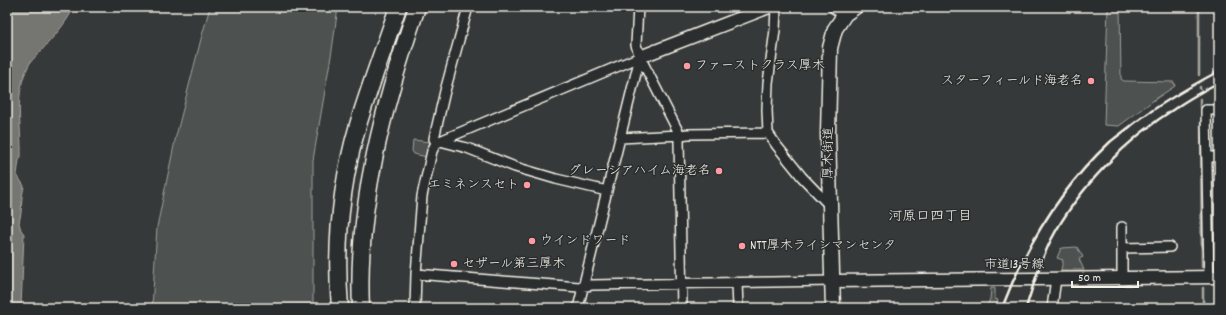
<svg xmlns="http://www.w3.org/2000/svg" width="1226" height="315" viewBox="0 0 1226 315" font-family="Dekko,'Klee One',sans-serif">
<style>
.green{fill:#4e514f;stroke:#a1a19c}
.water{fill:#757572;stroke:#a8a7a1}
.lines{fill:none;stroke-linecap:round;stroke-linejoin:round}
.stream{stroke:#a8a7a1;stroke-width:2.5}
.street-casing{stroke:#f4f1e8;stroke-width:12}
.secondary-casing{stroke:#f4f1e8;stroke-width:15}
.primary-casing{stroke:#f4f1e8;stroke-width:17}
.highway-casing{stroke:#f4f1e8;stroke-width:19}
.street{stroke:#2a2d2e;stroke-width:9}
.secondary{stroke:#2a2d2e;stroke-width:12}
.primary{stroke:#2a2d2e;stroke-width:14}
.highway{stroke:#2a2d2e;stroke-width:16}
.rail{stroke:#f4f1e8;stroke-width:2.5}
.poi-dot{fill:#ff9aa2;stroke:#2a2d2e;stroke-width:1.5}
.labels{text-anchor:middle;dominant-baseline:central;stroke-width:3;stroke-linejoin:round;paint-order:stroke}
.poi-label{font-size:13px;fill:#f4f1e8;stroke:#2a2d2e;text-anchor:start}
.street-label{font-size:13px;fill:#f4f1e8;stroke:#2a2d2e}
.neighbourhood-label{font-size:14px;fill:#f4f1e8;stroke:#2a2d2e}
</style>
<rect width="100%" height="100%" fill="#363939"/>
<filter id="ink" filterUnits="userSpaceOnUse"><feTurbulence type="fractalNoise" baseFrequency=".025" numOctaves="2"/><feDisplacementMap in="SourceGraphic" scale="8" xChannelSelector="R" yChannelSelector="G"/><feConvolveMatrix kernelMatrix="1 2 1 2 8 2 1 2 1" color-interpolation-filters="sRGB"/></filter>
<g filter="url(#ink)">
<path class="green" d="M210,7h128l-6,43 -19,110v144l-35,1 -10,3h-116l5,-81 19,-91 25,-97z
M1108,7h12l1,72 3,2 50,1 1,4 -21,14 -35,26 -15,-1z
M413,140l17,2 -3,15 -13,-3 -2,-3z
M1213,180h6v86l-6,1z
M1077,247l6,10 -4,2 5,11h-23l2,-10 -6,-2 4,-10z
M991,288h4v11l3,1 -2,8h-10l4,-9z"/>
<path class="water" d="M7,7h67c-8,17 -21,30 -33,44 -4,5 -10,9 -12,14 -16,28 -7,62 -8,92l-2,3 -2,15 7,11 -2,11 -1,16 -2,10 2,7 3,4 -3,74h-14z"/>
<g class="lines">
<path class="stream" d="M1199,7v68
M1200,87v2
M1200,99v9
M1201,121l1,146
M1203,288v20"/>
<g class="street-casing">
<path id="street" d="M638,7l-2,38 4,12 40,78 -1,5 3,168
M776,7l-1,23 -7,53 -1,27 1,23 9,13 25,31 27,28
M620,138l60,-3 8,-1 80,-1
M440,141l27,7 48,19 41,12 51,12
M437,143l-3,-4 1,-5 10,-43 23,-84
M1207,157h12
M1122,227v51
M1122,248l48,-1
M416,274l163,13 13,-2 241,-4
M1209,277l-3,-167h13
M737,283l1,25
M415,308l1,-34 6,-78 10,-45 3,-6 5,-4 200,-84
M578,308l62,-251
M1052,308l4,-30"/>
</g>
<g class="secondary-casing">
<path id="secondary" d="M835,7l10,7
M640,57l129,-50
M833,281l386,-4"/>
</g>
<g class="primary-casing">
<path id="primary" d="M833,308l-5,-174 2,-86 5,-19 10,-15 10,-7"/>
</g>
<g class="highway-casing">
<path id="highway" d="M340,308c-5,-61 1,-125 18,-183 12,-40 27,-79 40,-118
M361,308c-5,-103 23,-204 56,-301"/>
</g>
<use href="#street" class="street"/>
<use href="#secondary" class="secondary"/>
<use href="#primary" class="primary"/>
<use href="#highway" class="highway"/>
<path class="rail" d="M1002,308c24,-63 59,-120 108,-166 7,-6 15,-11 22,-17 27,-21 57,-38 87,-54
M1026,308c7,-23 14,-46 25,-68 27,-52 77,-102 126,-133 13,-9 28,-17 42,-25"/>
</g>
</g>
<g class="poi-dot">
<circle cx="687" cy="66" r="4"/>
<circle cx="1091" cy="81" r="4"/>
<circle cx="719" cy="171" r="4"/>
<circle cx="527" cy="185" r="4"/>
<circle cx="532" cy="241" r="4"/>
<circle cx="742" cy="246" r="4"/>
<circle cx="454" cy="264" r="4"/>
</g>
<g class="labels">
<g class="poi-label">
<text x="695" y="66">ファーストクラス厚木</text>
<text x="1083" y="81" text-anchor="end">スターフィールド海老名</text>
<text x="711" y="171" text-anchor="end">グレーシアハイム海老名</text>
<text x="519" y="185" text-anchor="end">エミネンスセト</text>
<text x="540" y="241">ウインドワード</text>
<text x="750" y="246">NTT厚木ラインマンセンタ</text>
<text x="462" y="264">セザール第三厚木</text>
</g>
<g class="street-label">
<text transform="translate(829 153) rotate(-90)">厚木街道</text>
<text x="1014" y="265">市道13号線</text>
</g>
<g class="neighbourhood-label">
<text x="930" y="217">河原口四丁目</text>
</g>
</g>
<rect width="1226" height="315" fill="none" stroke="#2a2d2e" stroke-width="24"/>
<rect x="12" y="12" width="1202" height="291" fill="none" stroke="#f4f1e8" stroke-width="1.5" filter="url(#ink)"/>
<path d="M1072 281v6h66v-6" fill="none" stroke="#f4f1e8" stroke-width="2"/>
<text x="1078" y="281" font-size="12" fill="#f4f1e8" stroke="#2a2d2e" stroke-width="3" paint-order="stroke">50 m</text>
</svg>
